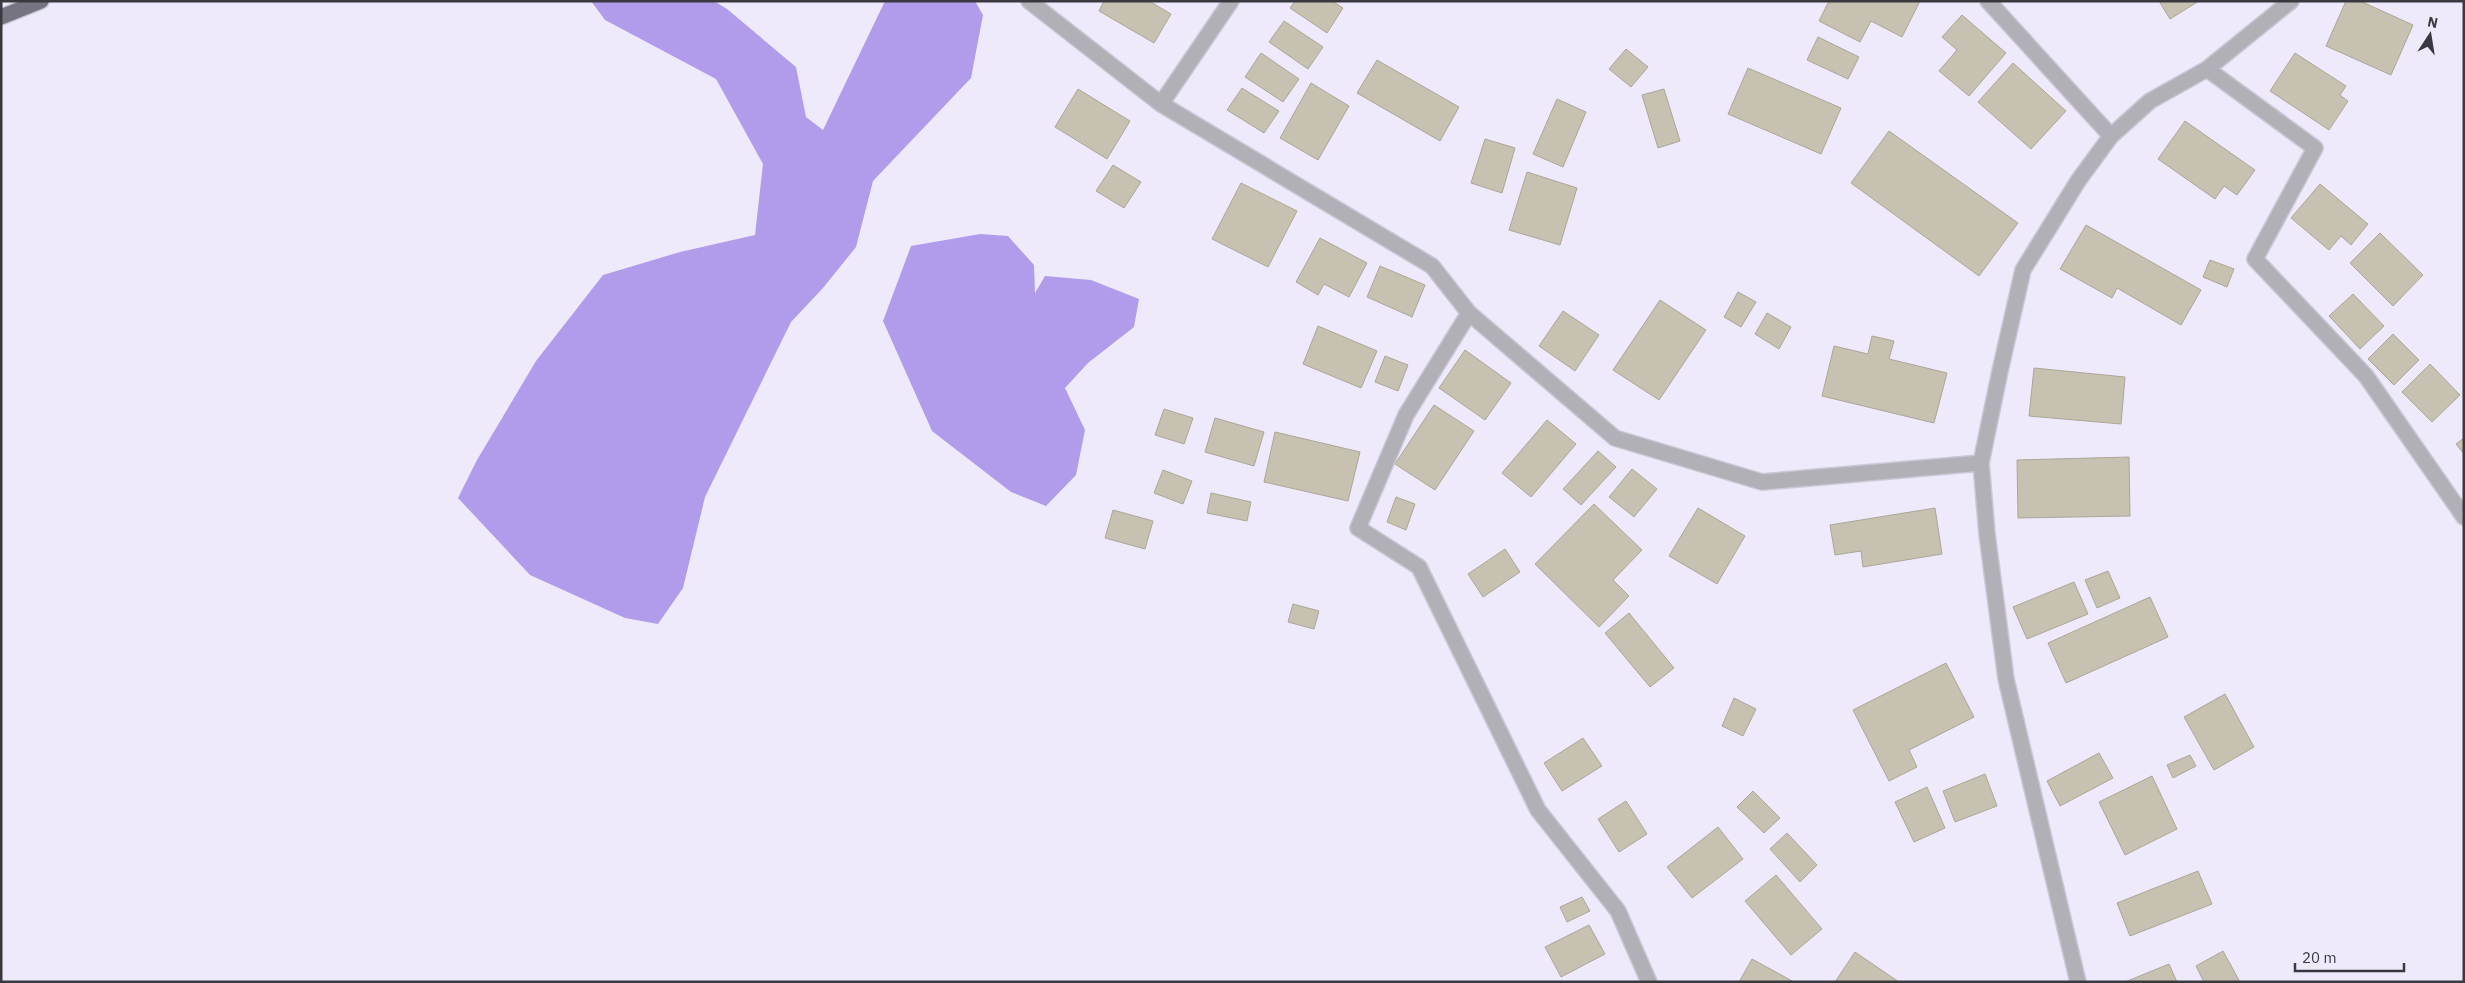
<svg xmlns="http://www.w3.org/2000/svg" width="2465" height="983" viewBox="0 0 2465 983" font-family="'IBM Plex Sans',sans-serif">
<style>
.forest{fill:#b19ceb}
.building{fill:#c7c1b1;stroke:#aba696}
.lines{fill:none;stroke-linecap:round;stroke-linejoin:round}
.service-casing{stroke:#cac7d6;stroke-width:18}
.minor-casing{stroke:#cac7d6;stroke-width:18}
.trunk-casing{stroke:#cac7d6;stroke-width:18}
.service{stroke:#b2b0b7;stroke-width:15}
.minor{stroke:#b2b0b7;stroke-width:15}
.trunk{stroke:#777482;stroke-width:15}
</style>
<rect width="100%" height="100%" fill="#eeeafc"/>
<path class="forest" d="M591,1h123l13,8 69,58 10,50 17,13 62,-129h90l8,14 -12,63 -98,103 -17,66 -33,41 -32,34 -86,175 -22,91 -25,36 -33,-6 -95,-43 -72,-77 19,-38 59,-99 67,-86 77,-23 75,-17 8,-71 -47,-85 -111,-59z
M980,234l28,2 26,29 1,28 10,-17 46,4 48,19 -5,28 -46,36 -23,25 20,42 -9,45 -30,31 -35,-14 -79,-61 -49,-110 28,-75z"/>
<path class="building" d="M1104,1h45l22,13 -17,29 -55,-32z
M1295,1h37l11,7 -16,25 -37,-25z
M1829,1h91l-18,36 -31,-16 -11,21 -41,-21z
M2159,1h40l-29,18z
M2346,1h14l53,24 -22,50 -65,-29z
M1962,15l44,38 -37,43 -30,-25 18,-21 -15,-13z
M1284,21l39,26 -15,22 -39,-27z
M1818,37l41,20 -11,22 -41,-19z
M1626,49l22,18 -17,20 -22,-18z
M1261,53l38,26 -16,23 -38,-25z
M2295,53l51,33 -6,9 8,6 -19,29 -59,-39z
M1377,60l82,47 -19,34 -83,-48z
M2013,63l53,48 -35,38 -53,-47z
M1748,68l93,40 -20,46 -93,-40z
M1311,83l38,23 -31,54 -38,-22z
M1242,88l37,23 -15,22 -37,-23z
M1078,89l52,32 -23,38 -52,-32z
M1664,89l16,52 -22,7 -16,-53z
M1557,99l29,13 -23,55 -30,-13z
M2185,121l70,49 -18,25 -13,-9 -9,13 -57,-40z
M1889,131l129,92 -39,53 -128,-93z
M1485,139l30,9 -13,45 -31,-10z
M1113,165l28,17 -17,26 -28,-17z
M1527,172l50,16 -17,57 -51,-15z
M1241,183l56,28 -29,56 -56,-28z
M2320,184l48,40 -17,21 -10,-9 -12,14 -38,-32z
M2086,225l115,65 -20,35 -64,-37 -5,10 -52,-29z
M2380,233l43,42 -30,31 -43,-43z
M1320,238l47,25 -18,34 -25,-13 -6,11 -22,-13z
M2210,260l24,9 -7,18 -24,-10z
M1380,266l45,19 -13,32 -45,-20z
M1738,292l18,10 -15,25 -17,-10z
M2353,294l31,32 -24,23 -31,-33z
M1660,300l46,30 -47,70 -46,-30z
M1563,311l36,24 -24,36 -36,-25z
M1767,313l24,14 -12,22 -24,-15z
M1318,326l59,25 -16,37 -58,-24z
M2393,334l26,26 -25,25 -26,-26z
M1872,336l22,5 -5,18 58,14 -13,50 -112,-27 12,-50 34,8z
M1465,350l46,33 -26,37 -46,-32z
M1385,356l23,9 -10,26 -23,-9z
M2430,364l30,31 -28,27 -30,-30z
M2034,368l91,9 -4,47 -92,-8z
M1434,405l40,26 -39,59 -40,-26z
M1164,409l29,9 -9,26 -29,-9z
M1215,418l49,14 -10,34 -49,-14z
M1547,420l29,24 -45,53 -29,-24z
M1275,432l85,20 -12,49 -84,-19z
M2464,438v16l-8,-10z
M1598,451l18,16 -35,38 -18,-16z
M2129,457l1,59 -112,2 -1,-58z
M1632,469l25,20 -23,28 -25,-20z
M1163,470l29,11 -9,23 -29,-11z
M1211,493l40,9 -4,19 -40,-8z
M1396,497l19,7 -9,26 -19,-8z
M1594,504l48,46 -29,30 16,16 -30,31 -64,-63z
M1698,508l47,28 -28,48 -48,-28z
M1935,508l7,46 -79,13 -2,-16 -26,4 -5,-30z
M1113,510l40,11 -8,28 -40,-11z
M1505,549l15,23 -37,25 -15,-23z
M2108,571l12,27 -23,10 -12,-28z
M2074,582l14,32 -61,25 -14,-32z
M2150,597l18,40 -102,46 -18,-40z
M1293,604l26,7 -5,18 -26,-7z
M1629,613l45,55 -24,19 -45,-54z
M1946,663l28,54 -65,33 8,17 -28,14 -36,-71z
M2225,694l29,53 -40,23 -30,-53z
M1734,698l22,11 -13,27 -21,-10z
M1583,738l19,28 -40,25 -18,-28z
M2099,753l14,25 -53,28 -13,-25z
M2190,755l6,11 -23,12 -6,-13z
M1985,774l12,32 -42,16 -12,-31z
M2152,776l25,53 -52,26 -26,-53z
M1927,787l18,41 -31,14 -19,-40z
M1753,791l27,27 -16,15 -27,-26z
M1626,801l21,33 -28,18 -21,-33z
M1718,827l25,32 -51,39 -25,-31z
M1787,833l30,32 -17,17 -30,-33z
M2198,871l14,33 -82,32 -13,-33z
M1776,875l46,54 -31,26 -46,-54z
M1582,897l8,14 -23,11 -7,-15z
M1589,925l16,29 -44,23 -16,-30z
M2223,951l17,31h-36l-8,-16z
M1855,952l44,30h-64z
M1752,959l42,23h-55z
M2169,964l8,18h-52z"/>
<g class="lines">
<g class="service-casing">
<path id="service" d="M1988,1l123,135"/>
</g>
<g class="minor-casing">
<path id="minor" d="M1029,1l132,103 271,162 37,47 146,125 147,44 219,-19
M2207,69l108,79 -60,111 111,117 98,141
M1161,104l70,-103
M1469,313l-63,102 -48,113 61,39 119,243 80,101 31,71
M2078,982l-72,-303 -19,-145 -6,-71 19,-92 23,-101 55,-89 33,-45 39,-35 57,-32 84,-68"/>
</g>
<g class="trunk-casing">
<path id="trunk" d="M1,17l40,-16"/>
</g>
<use href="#service" class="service"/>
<use href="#minor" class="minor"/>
<use href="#trunk" class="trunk"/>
</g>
<rect width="2465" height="983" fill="none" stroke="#3a3940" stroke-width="5"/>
<g transform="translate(2430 35) rotate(12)" stroke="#eeeafc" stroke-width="4" paint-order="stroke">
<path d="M0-4L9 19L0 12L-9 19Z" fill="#3a3940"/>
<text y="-8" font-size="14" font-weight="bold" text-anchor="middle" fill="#3a3940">N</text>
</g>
<path d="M2295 963v8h109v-8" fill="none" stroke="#3a3940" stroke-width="2.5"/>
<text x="2302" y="963" font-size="15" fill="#3a3940" stroke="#eeeafc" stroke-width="4" paint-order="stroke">20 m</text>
</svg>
